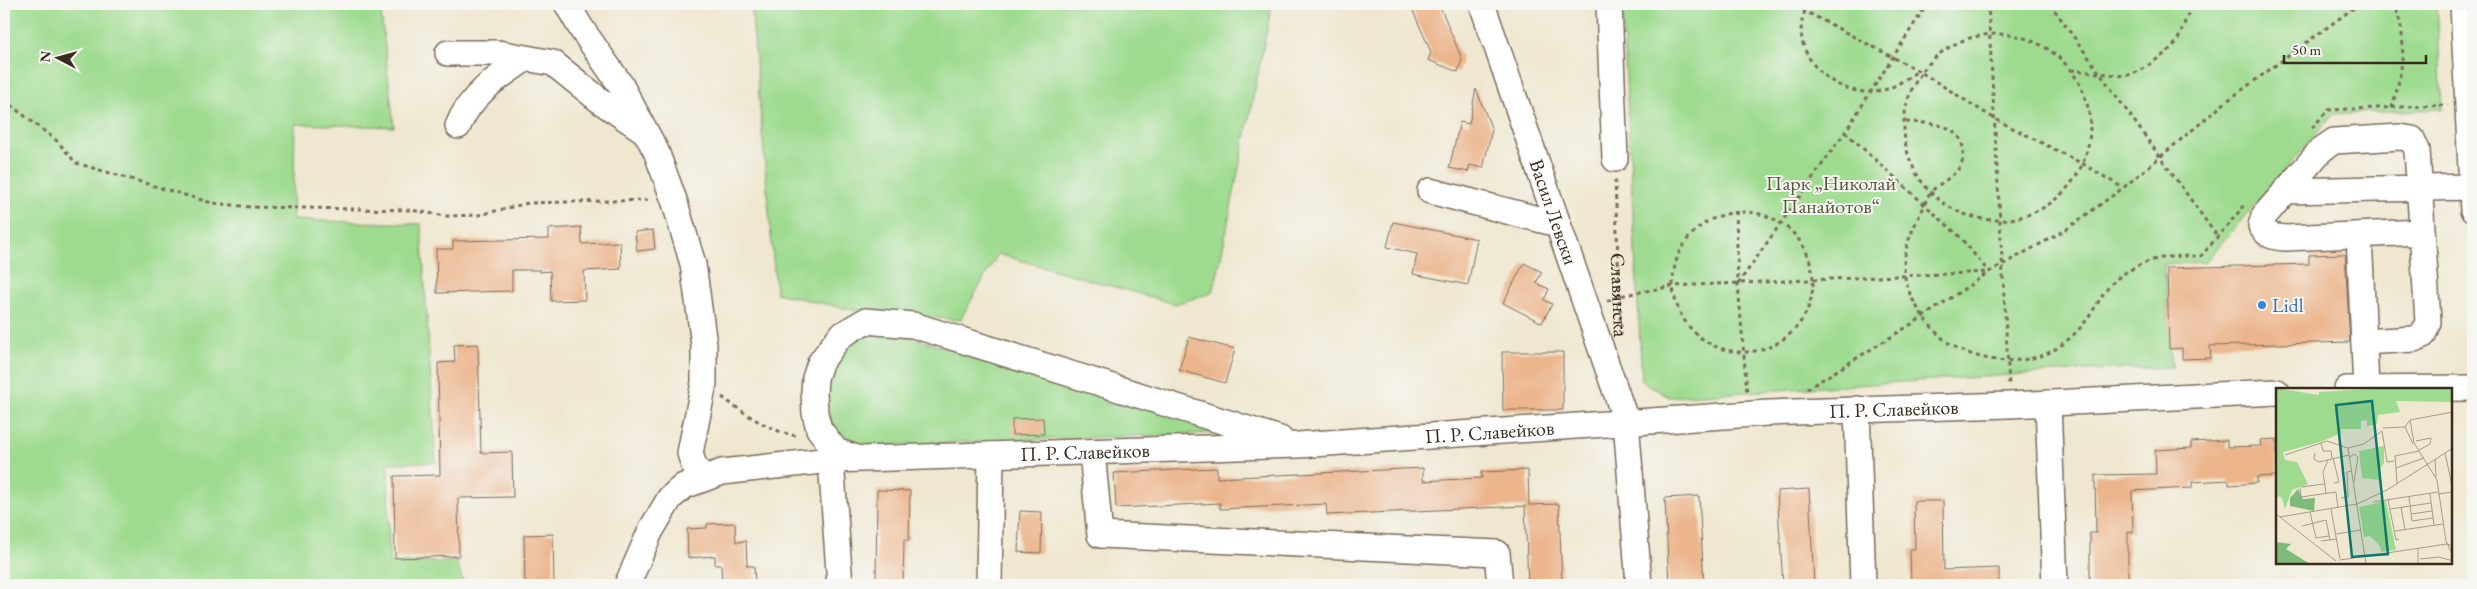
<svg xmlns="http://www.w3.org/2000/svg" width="2477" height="589" viewBox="0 0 2477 589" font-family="'EB Garamond',serif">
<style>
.green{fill:#9edb8f;stroke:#6c8256}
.building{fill:#ecb58c}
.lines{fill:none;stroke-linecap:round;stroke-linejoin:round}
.minor-casing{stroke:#7a6c5c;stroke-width:28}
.path{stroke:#7a6c5c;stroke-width:3;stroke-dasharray:4 4;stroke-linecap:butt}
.minor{stroke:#fff;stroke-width:25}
.shop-dot{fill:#3f7fe0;stroke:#f6f6f2;stroke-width:2}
.labels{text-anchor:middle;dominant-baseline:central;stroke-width:4;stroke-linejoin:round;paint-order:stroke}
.park-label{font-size:20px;fill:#54563a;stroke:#f6f6f2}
.street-label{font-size:20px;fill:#3b2a1e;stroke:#f6f6f2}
.shop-label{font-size:20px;fill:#366cbe;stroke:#f6f6f2;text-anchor:start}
.inset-road{fill:none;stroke:#a79b88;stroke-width:1}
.view{fill:#0f766e;fill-opacity:0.15;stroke:#0f766e;stroke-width:2.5}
.inset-edge{fill:none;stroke:#3b2a1e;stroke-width:2.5}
</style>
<rect width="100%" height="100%" fill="#f6f6f2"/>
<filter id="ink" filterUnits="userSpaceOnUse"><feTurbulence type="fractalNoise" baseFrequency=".02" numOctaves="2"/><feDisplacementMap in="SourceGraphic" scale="10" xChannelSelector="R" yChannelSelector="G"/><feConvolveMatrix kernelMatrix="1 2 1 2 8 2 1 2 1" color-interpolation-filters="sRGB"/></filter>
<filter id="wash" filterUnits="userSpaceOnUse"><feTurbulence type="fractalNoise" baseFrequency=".0096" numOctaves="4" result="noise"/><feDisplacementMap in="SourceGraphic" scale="20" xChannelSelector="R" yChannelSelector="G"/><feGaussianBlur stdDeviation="1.12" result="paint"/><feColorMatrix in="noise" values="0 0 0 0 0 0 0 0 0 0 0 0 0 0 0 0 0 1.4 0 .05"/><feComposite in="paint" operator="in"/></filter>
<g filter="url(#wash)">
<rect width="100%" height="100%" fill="#efe7cf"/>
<path class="green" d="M4,4h376l14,123 -99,-3 -2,96 128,4 15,238 -48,1 1,100 67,-2 8,24h-460z
M751,4h361l2,2 158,-2 -54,268 -6,21 -37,11 -177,-50 -38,66 -108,-10 -76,-17z
M1622,4h815l5,105 -109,5 -128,148 -41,2 8,103 -83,3 -420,27 -27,-16z
M899,334l315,92 3,7 -361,13c-11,-6 -20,-11 -26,-23 -13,-25 -3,-65 20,-81 14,-9 34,-7 49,-8z"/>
<g id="blocks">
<path class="building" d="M1410,4h29l23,55 -4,13 -30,-12 3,-8z
M1476,89l16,41 -9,38 -13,-3 -2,7 -19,-4 11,-46 9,2z
M1393,222l84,17 -9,46 -55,-11 4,-20 -30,-7z
M581,227l1,17 38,-2 1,27 -37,2 1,29 -34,1 -1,-30 -10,1v-2h-28v21l-75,2 -1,-44h17v-8l96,-2v-10z
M653,230l2,19 -18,2 -2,-19z
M2345,254l5,88 -140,4 1,12 -29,1v-11l-13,1 -2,-81 142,-4v-9z
M1524,263l18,9 -6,11 13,6 -5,11 8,4 -10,19 -39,-20z
M1189,337l46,12 -10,34 -46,-13z
M478,344l3,109 31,-1 1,45 -55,1 1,58 -64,2 -1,-82 46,-1 -2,-112 17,-1 -1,-17z
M1502,352h61v58h-60z
M1043,418l1,16 -32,1v-16z
M2277,439v37l-20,1v6l-28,2v-5l-37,2v6l-60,3 1,41h-5v53h-38v-52h6l-1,-58 61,-1 -1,-24 36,-2v-6l36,-2v7l34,-1 -1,-6z
M1217,468v10l206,-10v13l59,-3 -1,-6 47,-2 1,35 30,-1 3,81h-34l-3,-79 -198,9 -1,-11 -106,5v-6l-104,5 -2,-35z
M1809,489l5,96h-31l-6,-94z
M877,490l33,1 -1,49h-5l-1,45h-27z
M1699,496l5,89h-35l-4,-87z
M1914,501h29l1,69 55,-2v17h-88l-1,-36h5z
M1020,511l22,1 -1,41 -23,-1z
M735,523l1,19 10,-1 1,25h7l1,19h-33l-1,-20h-6v-9l-27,2 -1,-29 20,-1v-4z
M553,534l1,51h-29l-1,-50z"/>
</g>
</g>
<g filter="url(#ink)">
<use href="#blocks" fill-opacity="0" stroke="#7a6c5c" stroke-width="1"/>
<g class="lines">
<g class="minor-casing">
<g id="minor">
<path d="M567,4l14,24 39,56 36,67 18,49 19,64 11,81v38l-14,70 4,13 9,11"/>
<path id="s2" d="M1482,4l144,417 13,164"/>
<path d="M1609,4l6,155"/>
<path d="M2463,4l10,206"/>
<path d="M448,53h50l55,10 50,40 40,27"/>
<path d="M458,126c12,-31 40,-49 67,-67"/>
<path d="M1430,191l127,33"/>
<path d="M2285,191l187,-4"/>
<path d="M2359,235l7,153"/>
<path d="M2364,342l50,-3 9,-4 5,-13 -11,-172 -5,-11 -12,-2 -66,4 -13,9 -57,66 -3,10c6,10 13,11 24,12l137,-6"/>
<path d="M2347,389l126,-1"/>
<path d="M2048,403l7,182"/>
<path d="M1857,409l6,176"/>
<path d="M1092,452l8,83 397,18 3,32"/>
<path d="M857,458l-21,-7 -17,-22 -4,-16 -1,-20 1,-15 5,-15 20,-27 25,-15 48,4 367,114"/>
<path d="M831,460l9,125"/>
<path id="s3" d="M627,585l24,-55 19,-32 14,-12 38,-14 109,-12 467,-15 470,-32 241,-8 268,-13"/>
<path d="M989,585l2,-130"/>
</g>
</g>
<g class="path">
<path d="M1796,4l9,7 114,60 76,48 90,46 38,23"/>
<path d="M1988,4l21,381"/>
<path d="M2050,4l167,232"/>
<path d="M1805,11c-17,42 26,84 68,81 17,-1 31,-12 45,-21"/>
<circle cx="1997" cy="127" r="93"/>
<path d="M2071,70l54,6 15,-5 26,-18 11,-11 15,-38"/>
<path d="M4,100l53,41 19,22 136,40 39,4 160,3 35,6 33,-1 49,-12 123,-3"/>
<path d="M2392,108c10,-36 17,-69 2,-104"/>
<path d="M1906,122c20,1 57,0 57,29 0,4 0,10 -2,14 -7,13 -23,18 -31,28 -4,5 -5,12 -8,18 -27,49 -24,77 13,120 24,27 71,36 105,25 15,-4 30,-17 40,-28 15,-16 21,-37 39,-51 30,-21 48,-21 82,-21l43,-50"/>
<path d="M2312,128l16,-18 120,-5"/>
<path d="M1845,132l114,104 29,35"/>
<path id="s1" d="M1615,180l6,156"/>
<path d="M1736,211l2,73 9,109"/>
<circle cx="1743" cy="282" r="70"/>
<path d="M1738,284l107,-152 82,-128"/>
<path d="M1607,301l12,-5 54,-10 316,-14"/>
<path d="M1807,389l116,-72 66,-45 75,-41 59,-43 104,-87 132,-97"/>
<path d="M722,397c22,16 48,35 76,39"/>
</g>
<use href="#minor" class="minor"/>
</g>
</g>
<circle class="shop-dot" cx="2262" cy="305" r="5"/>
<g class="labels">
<g class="park-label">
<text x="1831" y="183">Парк „Николай<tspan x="1831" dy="23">Панайотов“</tspan></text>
</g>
<g class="street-label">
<text stroke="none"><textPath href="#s2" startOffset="220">Васил Левски</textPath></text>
<text stroke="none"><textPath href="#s1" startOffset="115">Славянска</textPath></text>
<text stroke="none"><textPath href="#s3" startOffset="1330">П. Р. Славейков</textPath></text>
<text stroke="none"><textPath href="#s3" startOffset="925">П. Р. Славейков</textPath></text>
<text stroke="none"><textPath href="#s3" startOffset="520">П. Р. Славейков</textPath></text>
</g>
<g class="shop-label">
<text x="2272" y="305">Lidl</text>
</g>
</g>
<g transform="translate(2276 388)">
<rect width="176" height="176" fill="#efe7cf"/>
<path d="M0,0l43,7v-3l70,-4h63v14l-56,-1 4,11 -22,3 -1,9 -10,2v-6l-6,1v8h-20v4l-18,8 -40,11 2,8 12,2 11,22 -16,6 -7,19 -3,-11 -3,-2 -3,3zM108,58v17l-5,7 2,10 -19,-2 -3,-27zM110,113l10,49 -15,2 -1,-6 -10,-10 -6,1 -5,-30z" fill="#9edb8f"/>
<path d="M22,101l5,10 12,-1 -1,13 -24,-5v-8zM0,154l15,2 -5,5 24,15h-34z" fill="#7ebb7a"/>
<path class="inset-road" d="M134,32l4,23 23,37 9,61 7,15M129,39l8,17M107,40l22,-1 5,-7 43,-8M140,53l15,-3 -1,6 -11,6M45,55l2,8h8l1,8M72,60l18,116M72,60l16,-4 18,-13 5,31 7,-1M39,65l-1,6 5,3 30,-7M169,65l8,37M9,67l42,-14 21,7M74,69l4,-3 4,3 -4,25M57,70l6,24 -5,1M159,71l1,18M120,80l28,-10M121,95l-2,-27 24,-5M25,99l23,-3M24,100l1,9 35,-5 2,16M50,105l-3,-21 5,-12M154,106l4,31M162,106l15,-2M133,109l3,24 21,-3M65,110l7,-1 -1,-25 5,-1M112,112l8,40 3,-1M97,114l65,-10M125,119l4,23M55,121l9,50M114,121l41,-6M34,124l6,26 13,-2M0,126l60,47M135,126l21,-3M4,129l77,-13 30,-14 66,-42M26,138l24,-6 4,20M119,143l48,-7M60,146l25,-4M45,153l16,-2M144,171l19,-2 14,4M64,172l107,-16 6,2M142,176v-16"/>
<path class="view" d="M96,13l16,153 -36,3 -16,-152z"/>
<rect width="176" height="176" class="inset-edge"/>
</g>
<rect width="2477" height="589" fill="none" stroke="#f6f6f2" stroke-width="20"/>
<g transform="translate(58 58) rotate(276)" stroke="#f6f6f2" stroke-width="4" paint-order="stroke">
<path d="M0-4L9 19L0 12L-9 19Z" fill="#3b2a1e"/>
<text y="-8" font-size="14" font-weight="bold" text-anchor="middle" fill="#3b2a1e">N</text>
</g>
<path d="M2284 55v8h142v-8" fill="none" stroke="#3b2a1e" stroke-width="2.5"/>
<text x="2292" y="55" font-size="15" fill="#3b2a1e" stroke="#f6f6f2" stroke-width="4" paint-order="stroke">50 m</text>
</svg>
